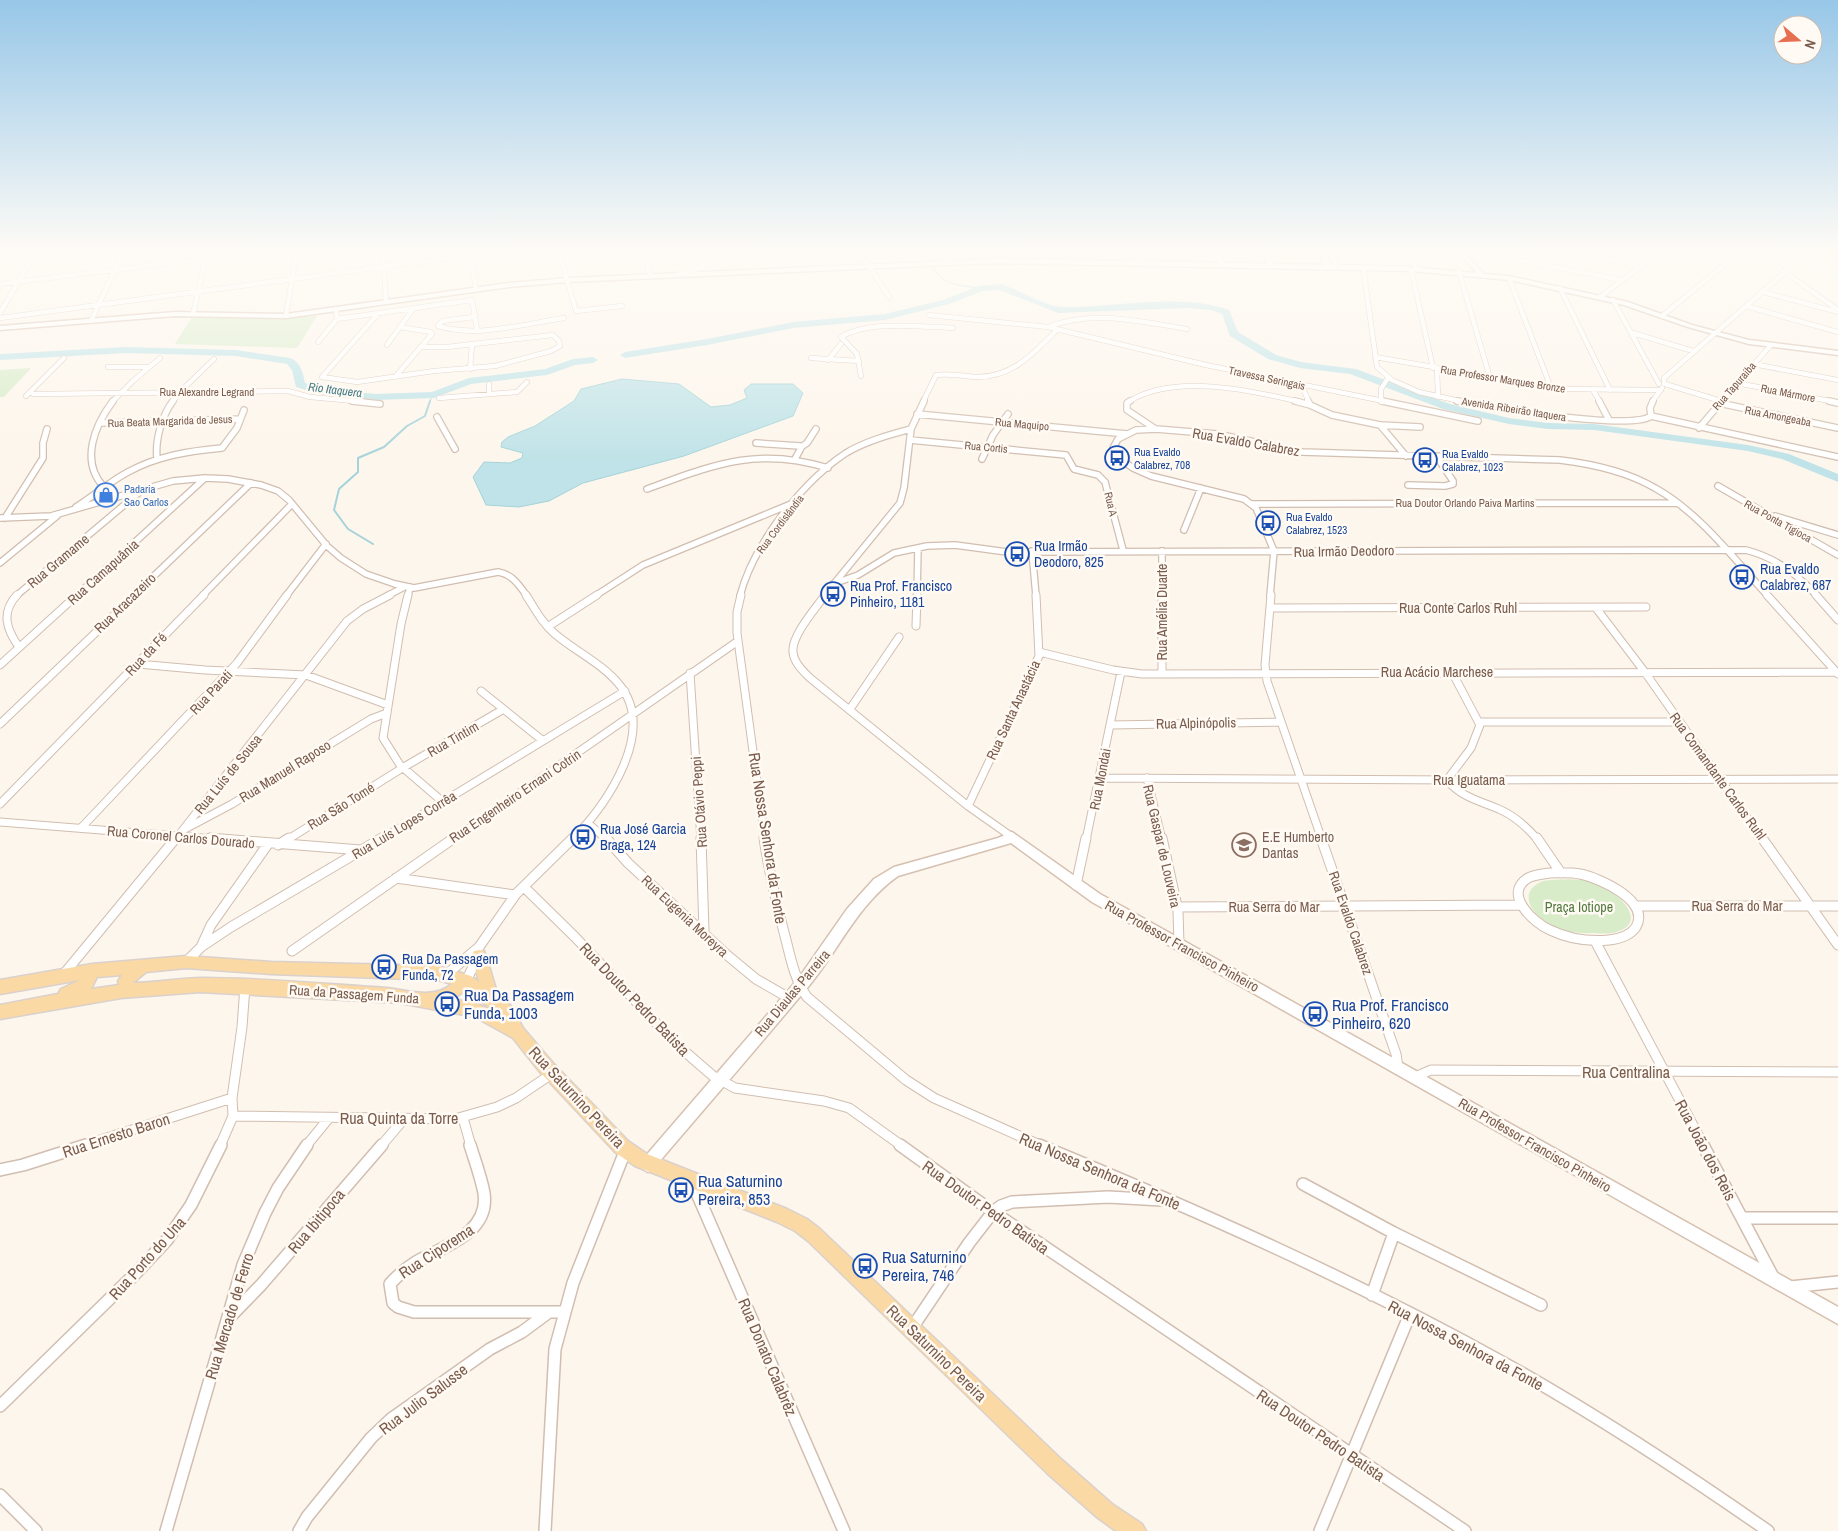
<svg xmlns="http://www.w3.org/2000/svg" width="1838" height="1531" viewBox="0 0 1838 1531" font-family="'Archivo Narrow',sans-serif">
<style>
.green{fill:#d8ecc9}
.water{fill:#bfe3e8;stroke:#a5d3da}
.lines{fill:none;stroke-linecap:round;stroke-linejoin:round}
.stream-far1{stroke:#a5d3da;stroke-width:1}
.stream{stroke:#a5d3da;stroke-width:2}
.river{fill:#bfe3e8;fill-rule:evenodd}
.street-far4-casing{stroke:#d1beb0;stroke-width:5.5}
.street-far3-casing{stroke:#d1beb0;stroke-width:8}
.street-far2-casing{stroke:#d1beb0;stroke-width:9}
.street-far1-casing{stroke:#d1beb0;stroke-width:11}
.street-casing{stroke:#d1beb0;stroke-width:14}
.secondary-casing{stroke:#d6c0b0;stroke-width:3}
.primary-casing{stroke:#dad1cd;stroke-width:3}
.street-far4{stroke:#fff;stroke-width:4.5}
.street-far3{stroke:#fff;stroke-width:5.5}
.street-far2{stroke:#fff;stroke-width:7}
.street-far1{stroke:#fff;stroke-width:9}
.street{stroke:#fff;stroke-width:11}
.secondary{fill:#fff;fill-rule:evenodd}
.primary{fill:#fbd9a5;fill-rule:evenodd}
.labels{text-anchor:middle;dominant-baseline:central;stroke-width:5;stroke-linejoin:round;paint-order:stroke}
.far-street-label{font-size:11px;fill:#7a5c4d;stroke:#fffaf3}
.far-transit-label{font-size:11px;fill:#164399;stroke:#fffaf3;text-anchor:start}
.far-shop-label{font-size:11px;fill:#366cbe;stroke:#fffaf3;text-anchor:start}
.far-water-label{font-size:12px;font-style:italic;fill:#437c86;stroke:#fffaf3}
.street-label{font-size:14px;fill:#7a5c4d;stroke:#fffaf3}
.transit-label{font-size:14px;fill:#164399;stroke:#fffaf3;text-anchor:start}
.education-label{font-size:14px;fill:#785e54;stroke:#fffaf3;text-anchor:start}
.park-label{font-size:14px;fill:#537a41;stroke:#fffaf3}
.near-street-label{font-size:16px;fill:#7a5c4d;stroke:#fffaf3}
.near-transit-label{font-size:16px;fill:#164399;stroke:#fffaf3;text-anchor:start}
</style>
<rect width="100%" height="100%" fill="#fdf6ec"/>
<path class="green" d="M1049,248h66l3,9h-67z
M317,316l-20,32 -122,-4 17,-27 36,1z
M31,368l-27,29h-4v-27z
M1543,881c15,-2 36,-3 50,1 17,4 58,37 26,49 -9,4 -21,2 -30,2 -10,0 -18,0 -27,-3 -21,-6 -52,-35 -19,-49z"/>
<path class="water" d="M622,379l57,5 32,23 19,-2 17,-7 -3,-8 7,-6h42l10,9 -10,23 -109,40 -101,27 -34,18 -30,6 -33,-2 -13,-28 11,-15 26,1 12,-5 1,-5 -22,-6 1,-5 6,-5 27,-11 39,-25 7,-12z"/>
<g class="lines">
<path class="stream-far1" d="M933,267c8,19 31,19 49,21
M430,402l2,-7"/>
<path class="stream" d="M373,544l-25,-15 -14,-19 5,-21 19,-17v-14l26,-11 23,-21 18,-10 5,-15"/>
<path class="river" d="M1001,284c17,5 45,23 61,23 52,1 118,-15 167,3l9,22 38,23 25,7 55,7 94,35 59,14 39,5 46,1 154,21 41,9 49,20v8l-56,-23 -34,-8 -154,-21 -46,-1 -39,-5 -66,-15 -93,-35 -50,-6 -32,-9 -38,-23 -8,-22 -11,-4 -24,-2 -129,5 -58,-23 -17,1 -34,13 -64,16 -92,8 -86,17 -82,13 -5,-3 5,-3 82,-13 86,-17 92,-8 58,-14 36,-14z
M126,347l110,3 54,8c11,4 13,15 15,25l20,6 51,5 56,-2 37,-14 76,-9 28,-10 20,-2 5,3 -5,3 -18,2 -28,10 -76,9 -37,14 -58,2 -52,-5 -28,-8 -4,-17 -5,-6 -51,-8 -110,-3 -126,7v-6z"/>
<g class="street-far4-casing">
<path id="street-far4" d="M383,248l3,54
M469,248l7,41
M558,248l18,63 46,-5
M642,248l8,28
M667,248l6,15
M850,248l17,15 22,34
M948,248l3,14
M1213,248l10,17
M1262,248l10,18
M1403,248l15,21
M1547,248l95,18
M1640,248l12,9
M1751,248l87,62
M1779,248h58
M1459,249l163,31
M1800,249l38,25
M1363,267l14,100 15,13 27,12 45,10
M1411,269l22,99
M1459,272l31,106
M678,275l49,-16 24,-11
M1509,278l42,110
M0,284l293,-36
M1560,288l50,102
M1763,292l75,20
M1600,297l65,-49
M1613,300l46,84
M1746,306l92,26
M0,313l37,-63 8,-2
M193,314l15,-66
M929,315l119,12 158,38 182,37
M286,316l11,-68
M1662,316l83,-68
M474,317l-32,4 -4,5c39,12 86,-2 126,-8
M0,318l525,-70
M337,319l135,-19 5,29
M91,321l34,-73
M1048,327c44,-18 94,-5 139,2
M1633,333l60,18
M318,342l19,-23 -1,-10
M387,345l26,-36
M1375,357l187,32 99,1
M811,358l48,3
M828,360l13,-16
M1753,364l85,16
M108,367h40
M1437,368l1,29
M470,369l2,-24
M861,376l-4,-22 -16,-17c28,-17 80,-10 112,-9
M322,377l35,5 77,-11 61,-5 56,-15 9,-5 -1,-5 -6,-6 -106,12h-27
M322,377l55,-62
M395,377l37,-43 -1,-2 -31,-5
M1737,383l98,19
M489,384v10
M1664,384v-6l120,-105
M1665,384l56,17
M1302,386l7,16
M1593,390l7,12
M33,394l255,-3 22,6 55,5
M26,396l38,-38
M439,398l78,-6 10,-10
M112,402l21,-21 27,-23
M172,402l14,-16 28,-27
M923,402l13,-27c13,-2 26,1 39,2 37,1 58,-23 82,-47
M1128,402c45,-29 122,-12 172,0
M1381,402v-13l7,-11
M1652,402l10,-14
M1721,402l49,-56"/>
</g>
<g class="street-far3-casing">
<path id="street-far3" d="M352,401l28,3
M1130,401l-3,2v7l27,18
M1295,401l15,4
M1308,401l2,4 22,10 48,10 26,31
M1382,401l96,20
M1457,401c30,6 175,30 194,15l187,41
M1599,401l10,19
M1829,401l9,2
M1719,403l119,25
M917,414l210,20
M1651,416l-1,-8 3,-7
M437,417l18,32
M100,423l140,-4
M1380,425l40,2
M1699,428l23,-27
M910,440l156,15 8,14 24,6 7,7 18,68
M756,443l44,3 1,2 -6,11
M801,447l6,-4 9,-14
M157,458c-2,-18 5,-43 16,-57
M982,459l11,-24 15,-21
M1408,485l37,1 8,-2v-3l-16,-24
M1718,486l120,69
M104,487c-24,-25 -10,-61 9,-86
M647,489c66,-24 110,-43 181,-21
M1252,504l425,-1
M76,507c18,-11 33,-25 52,-35 29,-16 61,-21 94,-24l15,-20 7,-18
M1775,516l63,19
M0,518l51,-2 122,-35 32,-3 23,1 33,6 17,6 11,9 38,46 14,12 25,16 29,10 19,4 84,-16c14,2 21,13 29,24
M5,518l38,-60v-15l4,-14
M1184,530l17,-42
M1032,551l4,45
M1162,551v45
M0,563l57,-47
M833,584l25,-9 36,-22 33,-7 28,-1 52,7 739,-2c30,8 50,23 71,46
M16,596l126,-106
M76,596l129,-118
M133,596l118,-113
M202,596l90,-92
M286,596l40,-52
M387,596l17,-9
M408,596l2,-9
M595,596l48,-31 148,-61
M740,596c13,-51 62,-114 106,-143 20,-12 43,-18 65,-24
M824,596l76,-93 4,-15 7,-59 13,-28
M917,596l1,-48
M1270,596l4,-45 -18,-43 -12,-9 -93,-23 -18,-8 -13,-9 -7,-11 5,-9 18,-9 20,-1 61,5 85,18 258,8c33,4 66,11 95,28 45,25 79,71 113,108"/>
</g>
<g class="street-far2-casing">
<path id="street-far2" d="M17,595c-16,17 -11,34 2,52
M408,595l-7,29 -18,114 17,27 43,37
M526,595c9,14 16,28 29,39 20,17 46,29 63,49 41,47 -11,121 -46,157
M741,595l-4,17v21l28,207
M825,595c-9,13 -34,41 -32,57 1,11 10,19 17,26l158,128 44,31
M1162,595v79
M1271,595l-6,70 2,16 55,159
M1767,595l71,79
M1816,595l22,25
M1271,608l375,-1
M1596,608l48,63 119,169
M549,626l48,-31
M916,626l1,-31
M1039,652l74,18 29,4 695,-2
M138,664l67,6 101,5 82,30
M0,665l77,-70
M1452,672l28,53 -9,23 -24,32c15,18 34,21 54,30 15,7 26,17 37,30
M690,673l11,167
M481,691l61,49
M850,709l49,-72
M1479,722h200
M0,724l135,-129
M1111,725l170,-3
M1100,778l361,2 377,-1
M1147,778l15,62
M0,804l204,-209
M968,806l71,-150 -3,-61
M0,822l227,18
M589,824l18,16
M81,828l156,-165 50,-68
M185,829l47,-25 139,-85 16,-6
M175,840l172,-219 16,-12 27,-14
M287,840l117,-73 98,-57
M380,840l245,-149
M452,840l286,-199
M1086,840l35,-168"/>
</g>
<g class="street-far1-casing">
<path id="street-far1" d="M210,838l151,12
M606,838l22,25 99,92 29,24 33,19
M701,838l3,93
M764,838c5,35 13,68 22,102 5,20 9,40 21,57l99,83 28,18 108,48
M1162,838l16,73 1,33
M1321,838l75,216 2,13
M1537,838l24,35
M1762,838l76,107
M278,845l11,-7
M1550,873c10,0 20,-1 30,1 20,4 71,27 56,53 -6,9 -18,12 -27,13 -21,2 -40,-1 -59,-10 -16,-7 -48,-36 -22,-52 6,-3 15,-4 22,-5z
M396,878l119,17
M1076,885l10,-47
M524,887l51,50 101,107 37,32 22,12 89,13 25,7 53,38
M1635,906h203
M1177,907l343,-2
M1595,941l109,205
M201,947l10,-22 57,-81
M292,951l162,-113
M186,962l15,-15 30,-20 151,-89
M447,974l32,-27 37,-53 57,-56
M63,975l113,-137
M466,981l12,-24
M1415,1077l16,-7 407,2
M233,1116l222,3 42,-12 19,-9 37,-25
M463,1118l8,28
M82,1146l150,-48
M220,1146l13,-30 -1,-18 10,-71 3,-41
M306,1146l23,-28
M381,1146l22,-26"/>
</g>
<g class="street-casing">
<path id="street" d="M470,1145c5,16 11,32 14,48 6,40 -40,53 -68,69 -10,6 -18,13 -26,22l3,19 5,4 16,5h151
M900,1145l93,67 472,319
M1039,1145c157,65 313,134 463,217 92,51 180,109 266,169
M1703,1145l69,130
M0,1170l23,-5 63,-20
M692,1182l152,349
M1303,1184l91,49 147,72
M1742,1218h96
M1790,1287l48,-5
M1372,1295l22,-62
M227,1320l34,-35 121,-140
M912,1328l57,-85 24,-31 8,-6 11,-4 96,-5 54,3
M0,1406l137,-134 30,-32 24,-35 30,-60
M0,1495l36,36
M166,1531l77,-266 22,-52 13,-25 29,-43
M299,1531l8,-14 64,-79 20,-19 99,-70 32,-17 27,-20
M545,1531l10,-182 18,-66 53,-134
M1320,1531l90,-217"/>
</g>
<g class="secondary-casing">
<path id="secondary" d="M1131,248h6l5,13 182,4 -6,-17h6l6,17h3l-6,-17h6l6,17 72,2 66,6 -22,-25h6l23,26 25,2 119,26 64,23 57,15 89,11v4l-89,-11 -61,-17 -64,-22 -115,-25 -98,-9 -417,-8 -426,19 -59,5 -223,31 -111,-2 -175,14v-4l175,-14 111,2 223,-31 59,-5 426,-19 142,2z
M1012,832l88,62 738,413v17l-746,-422 -81,-59 -113,33c-41,29 -59,74 -90,111 -51,61 -103,121 -155,182l-5,3 -5,-3 -3,-5 3,-5 155,-180 49,-70 27,-30 20,-12 104,-29z"/>
</g>
<g class="primary-casing">
<path id="primary" d="M479,950l5,1 2,5 12,40 13,10 12,22 29,34 76,79 19,13 140,55 20,10 13,10 242,231 50,44 30,20 4,7h-30l-18,-13 -50,-44 -240,-233 -13,-10 -18,-9 -142,-56 -19,-13 -76,-81 -27,-34 -38,-21 -75,-14 -200,-11 -79,6 -121,21v-14l58,-11 3,-5 19,-9 -80,14v-14l92,-16 94,-8 85,6 167,4 33,10 8,6 -7,-26 2,-5zM186,968l85,6 167,6 14,4c-19,16 -44,6 -66,4 -61,-4 -123,-10 -184,-10 -23,0 -46,5 -69,5l13,-11zM122,975l-4,6 1,4 -28,4 6,-12zM466,990l33,25 -21,-11 -25,-5z"/>
</g>
<use href="#street-far4" class="street-far4"/>
<use href="#street-far3" class="street-far3"/>
<use href="#street-far2" class="street-far2"/>
<use href="#street-far1" class="street-far1"/>
<use href="#street" class="street"/>
<use href="#secondary" class="secondary"/>
<use href="#primary" class="primary"/>
</g>
<linearGradient id="sky" x2="0" y2="1"><stop stop-color="#97c7e8"/><stop offset="0.54" stop-color="#fefbf6"/><stop offset="1" stop-color="#fefbf6" stop-opacity="0"/></linearGradient>
<rect width="1838" height="462" fill="url(#sky)"/>
<defs>
<g id="bus-ring" transform="scale(1.25)"><circle r="9.5" fill="#fffaf3" stroke="#1a4fb4" stroke-width="1.5"/><path d="M-5-6H5V4H4V6H2V4H-2V6H-4V4H-5ZM-3.5-4V0h7V-4ZM-3.5 1.2v1.5H-2V1.2ZM2 1.2v1.5H3.5V1.2Z" fill="#1a4fb4"/></g>
<g id="shop-ring" transform="scale(1.25)"><circle r="9.5" fill="#fffaf3" stroke="#3f7fe0" stroke-width="1.5"/><path d="M-5-2.5h2.3a2.7 3.5 0 0 1 5.4 0H5L5.5 6h-11ZM-1.5-2.5h3a1.5 2.3 0 0 0-3 0Z" fill="#3f7fe0"/></g>
<g id="school-ring" transform="scale(1.25)"><circle r="9.5" fill="#fffaf3" stroke="#8d6e63" stroke-width="1.5"/><path d="M0-5L7-2L0 1L-7-2ZM-4 1L0 2.5L4 1V4Q0 6-4 4Z" fill="#8d6e63"/></g>
</defs>
<g fill-rule="evenodd">
<use href="#bus-ring" x="1117" y="458"/>
<use href="#bus-ring" x="1425" y="460"/>
<use href="#shop-ring" x="106" y="495"/>
<use href="#bus-ring" x="1268" y="523"/>
<use href="#bus-ring" x="1017" y="554"/>
<use href="#bus-ring" x="1742" y="577"/>
<use href="#bus-ring" x="833" y="594"/>
<use href="#bus-ring" x="583" y="837"/>
<use href="#school-ring" x="1244" y="845"/>
<use href="#bus-ring" x="384" y="967"/>
<use href="#bus-ring" x="447" y="1004"/>
<use href="#bus-ring" x="1315" y="1014"/>
<use href="#bus-ring" x="681" y="1190"/>
<use href="#bus-ring" x="865" y="1266"/>
</g>
<g class="labels">
<g class="far-street-label">
<text transform="translate(1267 378) rotate(12)">Travessa Seringais</text>
<text transform="translate(1503 379) rotate(9)">Rua Professor Marques Bronze</text>
<text transform="translate(1734 386) rotate(-49)">Rua Tapuraiba</text>
<text x="207" y="392">Rua Alexandre Legrand</text>
<text transform="translate(1788 393) rotate(11)">Rua Mármore</text>
<text transform="translate(1514 409) rotate(9)">Avenida Ribeirão Itaquera</text>
<text transform="translate(1778 416) rotate(11)">Rua Amongeaba</text>
<text transform="translate(170 421) rotate(-2)">Rua Beata Margarida de Jesus</text>
<text transform="translate(1022 424) rotate(5)">Rua Maquipo</text>
<text transform="translate(986 447) rotate(5)">Rua Cortis</text>
<text x="1465" y="503">Rua Doutor Orlando Paiva Martins</text>
<text transform="translate(1111 504) rotate(77)">Rua A</text>
<text transform="translate(1778 521) rotate(29)">Rua Ponta Tigioca</text>
<text transform="translate(780 524) rotate(-53)">Rua Cordislândia</text>
</g>
<g class="far-transit-label">
<text x="1134" y="452">Rua Evaldo<tspan x="1134" dy="13">Calabrez, 708</tspan></text>
<text x="1442" y="454">Rua Evaldo<tspan x="1442" dy="13">Calabrez, 1023</tspan></text>
<text x="1286" y="517">Rua Evaldo<tspan x="1286" dy="13">Calabrez, 1523</tspan></text>
</g>
<g class="far-shop-label">
<text x="124" y="489">Padaria<tspan x="124" dy="13">Sao Carlos</tspan></text>
</g>
<g class="far-water-label">
<text transform="translate(335 390) rotate(7)">Rio Itaquera</text>
</g>
<g class="street-label">
<text transform="translate(1246 442) rotate(10)">Rua Evaldo Calabrez</text>
<text transform="translate(1344 551) rotate(-1)">Rua Irmão Deodoro</text>
<text transform="translate(58 561) rotate(-40)">Rua Gramame</text>
<text transform="translate(103 572) rotate(-42)">Rua Camapuânia</text>
<text transform="translate(125 603) rotate(-44)">Rua Aracazeiro</text>
<text x="1458" y="608">Rua Conte Carlos Ruhl</text>
<text transform="translate(1162 612) rotate(-90)">Rua Amélia Duarte</text>
<text transform="translate(146 654) rotate(-47)">Rua da Fé</text>
<text x="1437" y="672">Rua Acácio Marchese</text>
<text transform="translate(211 692) rotate(-47)">Rua Parati</text>
<text transform="translate(1013 710) rotate(-65)">Rua Santa Anastácia</text>
<text transform="translate(1196 723) rotate(-1)">Rua Alpinópolis</text>
<text transform="translate(453 739) rotate(-30)">Rua Tintim</text>
<text transform="translate(285 771) rotate(-32)">Rua Manuel Raposo</text>
<text transform="translate(228 774) rotate(-51)">Rua Luís de Sousa</text>
<text transform="translate(1718 776) rotate(54)">Rua Comandante Carlos Ruhl</text>
<text transform="translate(1100 779) rotate(-79)">Rua Mondai</text>
<text x="1469" y="780">Rua Iguatama</text>
<text transform="translate(515 796) rotate(-34)">Rua Engenheiro Ernani Cotrin</text>
<text transform="translate(699 802) rotate(-94)">Rua Otávio Peppi</text>
<text transform="translate(341 806) rotate(-32)">Rua São Tomé</text>
<text transform="translate(404 825) rotate(-31)">Rua Luís Lopes Corrêa</text>
<text transform="translate(181 837) rotate(5)">Rua Coronel Carlos Dourado</text>
<text transform="translate(1162 846) rotate(77)">Rua Gaspar de Louveira</text>
<text x="1737" y="906">Rua Serra do Mar</text>
<text x="1274" y="907">Rua Serra do Mar</text>
<text transform="translate(685 916) rotate(43)">Rua Eugenia Moreyra</text>
<text transform="translate(1351 923) rotate(71)">Rua Evaldo Calabrez</text>
<text transform="translate(1182 946) rotate(29)">Rua Professor Francisco Pinheiro</text>
<text transform="translate(792 993) rotate(-50)">Rua Diaulas Parreira</text>
<text transform="translate(354 994) rotate(4)">Rua da Passagem Funda</text>
<text transform="translate(1535 1145) rotate(30)">Rua Professor Francisco Pinheiro</text>
</g>
<g class="transit-label">
<text x="1034" y="546">Rua Irmão<tspan x="1034" dy="16">Deodoro, 825</tspan></text>
<text x="1760" y="569">Rua Evaldo<tspan x="1760" dy="16">Calabrez, 687</tspan></text>
<text x="850" y="586">Rua Prof. Francisco<tspan x="850" dy="16">Pinheiro, 1181</tspan></text>
<text x="600" y="829">Rua José Garcia<tspan x="600" dy="16">Braga, 124</tspan></text>
<text x="402" y="959">Rua Da Passagem<tspan x="402" dy="16">Funda, 72</tspan></text>
</g>
<g class="education-label">
<text x="1262" y="837">E.E Humberto<tspan x="1262" dy="16">Dantas</tspan></text>
</g>
<g class="park-label">
<text x="1579" y="907">Praça Iotiope</text>
</g>
<g class="near-street-label">
<text transform="translate(768 838) rotate(81)">Rua Nossa Senhora da Fonte</text>
<text transform="translate(635 999) rotate(46)">Rua Doutor Pedro Batista</text>
<text x="1626" y="1072">Rua Centralina</text>
<text transform="translate(577 1097) rotate(47)">Rua Saturnino Pereira</text>
<text x="399" y="1118">Rua Quinta da Torre</text>
<text transform="translate(116 1135) rotate(-18)">Rua Ernesto Baron</text>
<text transform="translate(1706 1150) rotate(62)">Rua João dos Reis</text>
<text transform="translate(1100 1171) rotate(23)">Rua Nossa Senhora da Fonte</text>
<text transform="translate(986 1207) rotate(35)">Rua Doutor Pedro Batista</text>
<text transform="translate(316 1221) rotate(-50)">Rua Ibitipoca</text>
<text transform="translate(436 1251) rotate(-33)">Rua Ciporema</text>
<text transform="translate(147 1258) rotate(-48)">Rua Porto do Una</text>
<text transform="translate(229 1316) rotate(-73)">Rua Mercado de Ferro</text>
<text transform="translate(1466 1345) rotate(28)">Rua Nossa Senhora da Fonte</text>
<text transform="translate(937 1353) rotate(44)">Rua Saturnino Pereira</text>
<text transform="translate(768 1357) rotate(67)">Rua Donato Calabrêz</text>
<text transform="translate(423 1399) rotate(-37)">Rua Julio Salusse</text>
<text transform="translate(1321 1435) rotate(34)">Rua Doutor Pedro Batista</text>
</g>
<g class="near-transit-label">
<text x="464" y="995">Rua Da Passagem<tspan x="464" dy="18">Funda, 1003</tspan></text>
<text x="1332" y="1005">Rua Prof. Francisco<tspan x="1332" dy="18">Pinheiro, 620</tspan></text>
<text x="698" y="1181">Rua Saturnino<tspan x="698" dy="18">Pereira, 853</tspan></text>
<text x="882" y="1257">Rua Saturnino<tspan x="882" dy="18">Pereira, 746</tspan></text>
</g>
</g>
<g transform="translate(1798 40) rotate(109)"><circle r="24" fill="#fffaf3" stroke="#cabbb1"/>
<path d="M0-4L9 19L0 12L-9 19Z" fill="#e76f51"/>
<text y="-8" font-size="14" font-weight="bold" text-anchor="middle" fill="#7a5c4d">N</text>
</g>
</svg>
